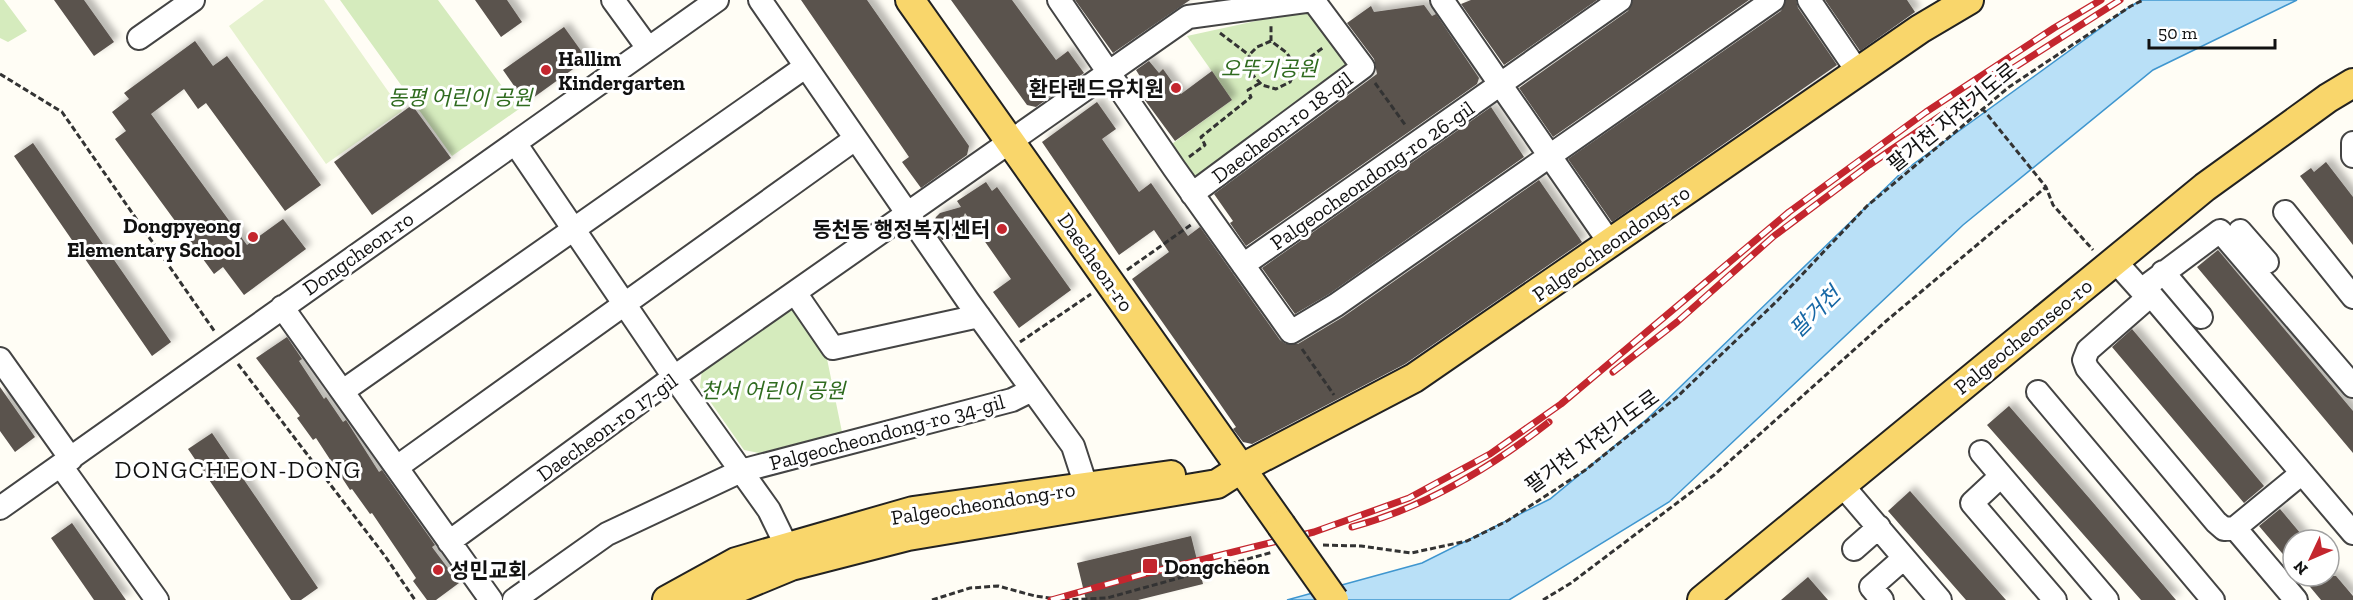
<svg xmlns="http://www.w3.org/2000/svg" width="2353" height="600" viewBox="0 0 2353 600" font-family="'Zilla Slab','Noto Sans KR',serif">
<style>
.green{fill:#d5ebbd}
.pitch{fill:#e6f2cf}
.water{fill:#b9e0f7;stroke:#3f96cf;stroke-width:1.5}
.building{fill:#5a524d;filter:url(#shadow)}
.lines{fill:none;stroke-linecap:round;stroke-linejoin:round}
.minor-casing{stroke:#444;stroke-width:26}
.major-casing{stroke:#222;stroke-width:32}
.path{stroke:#333;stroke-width:3;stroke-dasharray:6 3;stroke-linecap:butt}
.minor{stroke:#fff;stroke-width:22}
.major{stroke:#f9d66b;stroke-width:28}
.rail-casing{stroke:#c4262e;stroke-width:7}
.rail{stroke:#fff;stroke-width:4.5;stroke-dasharray:14;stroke-linecap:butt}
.major-bridge-casing{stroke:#222;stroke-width:32;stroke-linecap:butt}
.major-bridge{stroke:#f9d66b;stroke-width:28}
.poi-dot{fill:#c4262e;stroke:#fff;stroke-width:2}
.labels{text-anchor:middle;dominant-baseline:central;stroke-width:6;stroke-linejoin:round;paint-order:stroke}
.poi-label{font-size:21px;font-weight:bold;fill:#111;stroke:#fff;text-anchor:start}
.park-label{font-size:21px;font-style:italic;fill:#2f6b1f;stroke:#fff}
.street-label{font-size:21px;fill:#111;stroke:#fff}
.water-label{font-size:22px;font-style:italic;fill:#1768a6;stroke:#fff}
.quarter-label{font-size:24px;letter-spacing:1.5px;fill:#111;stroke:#fff}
</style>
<defs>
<filter id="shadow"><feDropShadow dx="5.5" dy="-5.5" stdDeviation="3" flood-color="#0004"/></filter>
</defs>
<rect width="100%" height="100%" fill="#fffdf5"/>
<path class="green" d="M0,0h4l23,31 -19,11 -8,-4z
M340,0h98l81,109 -67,47z
M1315,8l41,56 -161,117 -26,-35 63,-46 -45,-64z
M786,309l14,4 25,36 17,83 -83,21 -15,-3 -44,-63 2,-18z"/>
<path class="pitch" d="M264,0h60l78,111 -76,53 -97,-138z"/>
<path class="water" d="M2142,0h155l-144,70 -190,155 -294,277 -160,98h-222l135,-37 128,-64 97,-80 254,-246 230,-167z"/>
<path class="building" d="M54,0h30l30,42 -20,14z
M475,0h32l15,22 -21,15z
M801,0h66l102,146 -2,9 -46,33 -19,-26 7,-5z
M951,0h61l44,60 12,-9 16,22 -48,34 -9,-2z
M1075,0h115l-77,53z
M1471,0h126l-93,65 -43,-61z
M1633,0h116l-196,137 -34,-49 109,-77z
M1786,0h10l2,8 39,57 -225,157 -44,-63 213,-148z
M1825,0h82l8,12 -55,39z
M1424,5l8,11 4,-2 43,64 -2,6 -231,162 -16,-23 3,-2 -19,-27 163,-120 -3,-15 -27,-36 24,-17 3,6z
M564,27l23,32 -61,44 -23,-33z
M195,41l18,25 14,-10 94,129 -36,26 -79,-108 -8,6 -14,-20 -33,25 96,131 36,-26 23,30 -62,46 -21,-28 -9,7 -99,-135 11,-8 -14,-19 17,-13 -5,-6z
M1149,61l10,12 4,-4 18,25 31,-23 20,29 -57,41 -42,-57 8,-6 -5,-8z
M1097,102l19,27 -14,10 37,53 12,-9 37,53 12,-9 80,113 6,4h12l45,-27 196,-137 43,62 -177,122 -153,80 -9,-2 -10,-13 3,-2 -18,-26 -86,-122 37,-27 -15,-22 -35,25 -77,-113z
M412,105l39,53 -79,57 -38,-53z
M1491,107l33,50 -195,137 -34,20 -33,-46z
M33,143l138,199 -19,14 -138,-200z
M2326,162l27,35v48l-53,-69 11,-8 3,4z
M986,182l6,9 5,-4 74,103 -52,38 -26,-36 18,-13 -46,-66 -9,20 -7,6 -7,1 -10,-14 4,-9 4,-4 21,-6 -4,-6z
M2218,250l135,161v42l-156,-186z
M2132,329l132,157 -20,17 -132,-156z
M287,337l15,22 -3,2 25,38 2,-2 17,25 3,-2 33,52 3,-2 53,75 -3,2 27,36 -23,17h-9l-14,-19 3,-3 -44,-65 -2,1 -18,-25 -2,1 -34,-52 -3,2 -16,-22 3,-2 -44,-58z
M0,387l35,50 -20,15 -15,-21z
M2009,406l81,93 86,101h-35l-154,-175z
M212,433l106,155 -17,12h-10l-103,-151z
M1910,491l96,109h-40l-78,-89z
M2280,509l26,31h-13v26l-34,-40z
M72,523l54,77h-32l-43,-62z
M1191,536l12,48 -65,16h-52l-9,-37z
M2301,576h35l17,20v4h-32z
M1808,577l20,23h-47z"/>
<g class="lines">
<g class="minor-casing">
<path id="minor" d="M613,0l35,48
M760,0l208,301 105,145 13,40
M1059,0l115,168 117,164 45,-27 437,-305
M1442,0l168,243
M1809,0l49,72
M139,38l54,-38
M515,143l159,234 95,133 18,37
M2353,143v13
M2285,212l68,85
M2240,231l27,31
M2115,261l26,29 10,5 202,238
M1243,265l377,-265
M2163,272l38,45
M2141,290l79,-59 133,155
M796,294l37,54 146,-32
M2151,295l-63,55 -4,10 3,8 129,154 8,7 11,-1 67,-55
M282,307l209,293
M0,359l71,100
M343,391l462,-324
M2038,392l175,208
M1981,452l126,148
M61,466l96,134
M397,467l458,-328
M2001,476l-29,27 83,97
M1842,485l98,115
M0,508l717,-508
M2235,528l61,72
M449,542l225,-165 514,-360 125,-17 50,67 -171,127
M1854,549l25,-22
M514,600l93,-66 134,-63 271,-71 20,-10
M1882,600l-11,-13 33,-29"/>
</g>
<g class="major-casing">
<path id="major" d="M910,0l371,525
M667,600l69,-38 177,-51 258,-36
M709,600l82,-34 117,-30 309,-52 25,-16 172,-90 506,-349 49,-29
M1702,600l503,-413 123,-89 25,-15"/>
</g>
<path class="path" d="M1220,33l29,22
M1271,41l-14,6 -8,8 1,17 12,13 14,4 14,-7 6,-13 -9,-16 -16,-12v-16
M1294,65l15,-7 15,-11
M0,74l62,38 153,220
M1375,83l31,43
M1982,108l64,79 7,18 40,45
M1189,157l16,-12 -4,-8 50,-40 -3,-7 12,-7
M1127,270l65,-46
M1020,342l71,-48
M1302,349l32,46
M238,364l147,192 30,44
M1323,545l38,1 50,7 56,-12 40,-20 77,-50 93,-74 101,-97 89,-94 142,-119 122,-81 12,-6
M932,600l38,-12 28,-2 37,10 29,4 43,-2 166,-46
M1543,600l28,-17 143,-108 171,-153 161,-135"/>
<use href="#minor" class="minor"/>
<use href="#major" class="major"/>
<g class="rail-casing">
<path id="rail" d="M1613,372l64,-50 97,-86 95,-71 99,-68 152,-97
M1352,527c72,-19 138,-59 197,-105
M1051,600l89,-25 174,-43 95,-34 81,-44 71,-50 228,-192 137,-100 128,-84 47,-28"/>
</g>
<use href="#rail" class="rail"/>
<g class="major-bridge-casing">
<path id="major-bridge" d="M1281,525l53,75"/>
</g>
<use href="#major-bridge" class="major-bridge"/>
</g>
<g class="poi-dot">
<circle cx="546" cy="70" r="6"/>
<circle cx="1176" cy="88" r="6"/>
<circle cx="1002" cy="229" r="6"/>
<circle cx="253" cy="237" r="6"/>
<rect x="1142" y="558" width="16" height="16" rx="3"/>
<circle cx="438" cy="570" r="6"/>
</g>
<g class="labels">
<g class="poi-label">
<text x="558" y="58">Hallim<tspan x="558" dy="24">Kindergarten</tspan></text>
<text x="1164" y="88" text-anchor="end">환타랜드유치원</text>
<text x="241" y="225" text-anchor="end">Dongpyeong<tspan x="241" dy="24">Elementary School</tspan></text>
<text x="990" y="229" text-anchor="end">동천동 행정복지센터</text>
<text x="1164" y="566">Dongcheon</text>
<text x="450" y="570">성민교회</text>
</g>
<g class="park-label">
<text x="1269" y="68">오뚜기공원</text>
<text x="460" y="97">동평 어린이 공원</text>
<text x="773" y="390">천서 어린이 공원</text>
</g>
<g class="street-label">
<text transform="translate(1952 117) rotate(-39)">팔거천 자전거도로</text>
<text transform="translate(1282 127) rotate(-37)">Daecheon-ro 18-gil</text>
<text transform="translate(1372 175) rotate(-35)">Palgeocheondong-ro 26-gil</text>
<text transform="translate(1611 243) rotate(-35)">Palgeocheondong-ro</text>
<text transform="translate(358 253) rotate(-35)">Dongcheon-ro</text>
<text transform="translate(1096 262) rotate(55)">Daecheon-ro</text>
<text transform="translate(2023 336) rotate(-39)">Palgeocheonseo-ro</text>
<text transform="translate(607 427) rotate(-36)">Daecheon-ro 17-gil</text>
<text transform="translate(887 432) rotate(-15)">Palgeocheondong-ro 34-gil</text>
<text transform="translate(1592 441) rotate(-36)">팔거천 자전거도로</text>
<text transform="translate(983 503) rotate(-9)">Palgeocheondong-ro</text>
</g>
<g class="water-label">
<text transform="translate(1815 312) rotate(-45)">팔거천</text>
</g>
<g class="quarter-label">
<text x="238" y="469">DONGCHEON-DONG</text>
</g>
</g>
<g transform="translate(2311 558) rotate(226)"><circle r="28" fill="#ffffff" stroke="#a0a0a0" stroke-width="1.5"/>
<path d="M0-4.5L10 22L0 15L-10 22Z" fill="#c4262e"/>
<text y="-9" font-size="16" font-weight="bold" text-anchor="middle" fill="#111111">N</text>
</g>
<path d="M2149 39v9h126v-9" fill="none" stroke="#111111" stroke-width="3"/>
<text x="2158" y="39" font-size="18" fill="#111111" stroke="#ffffff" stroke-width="4.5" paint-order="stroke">50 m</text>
</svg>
